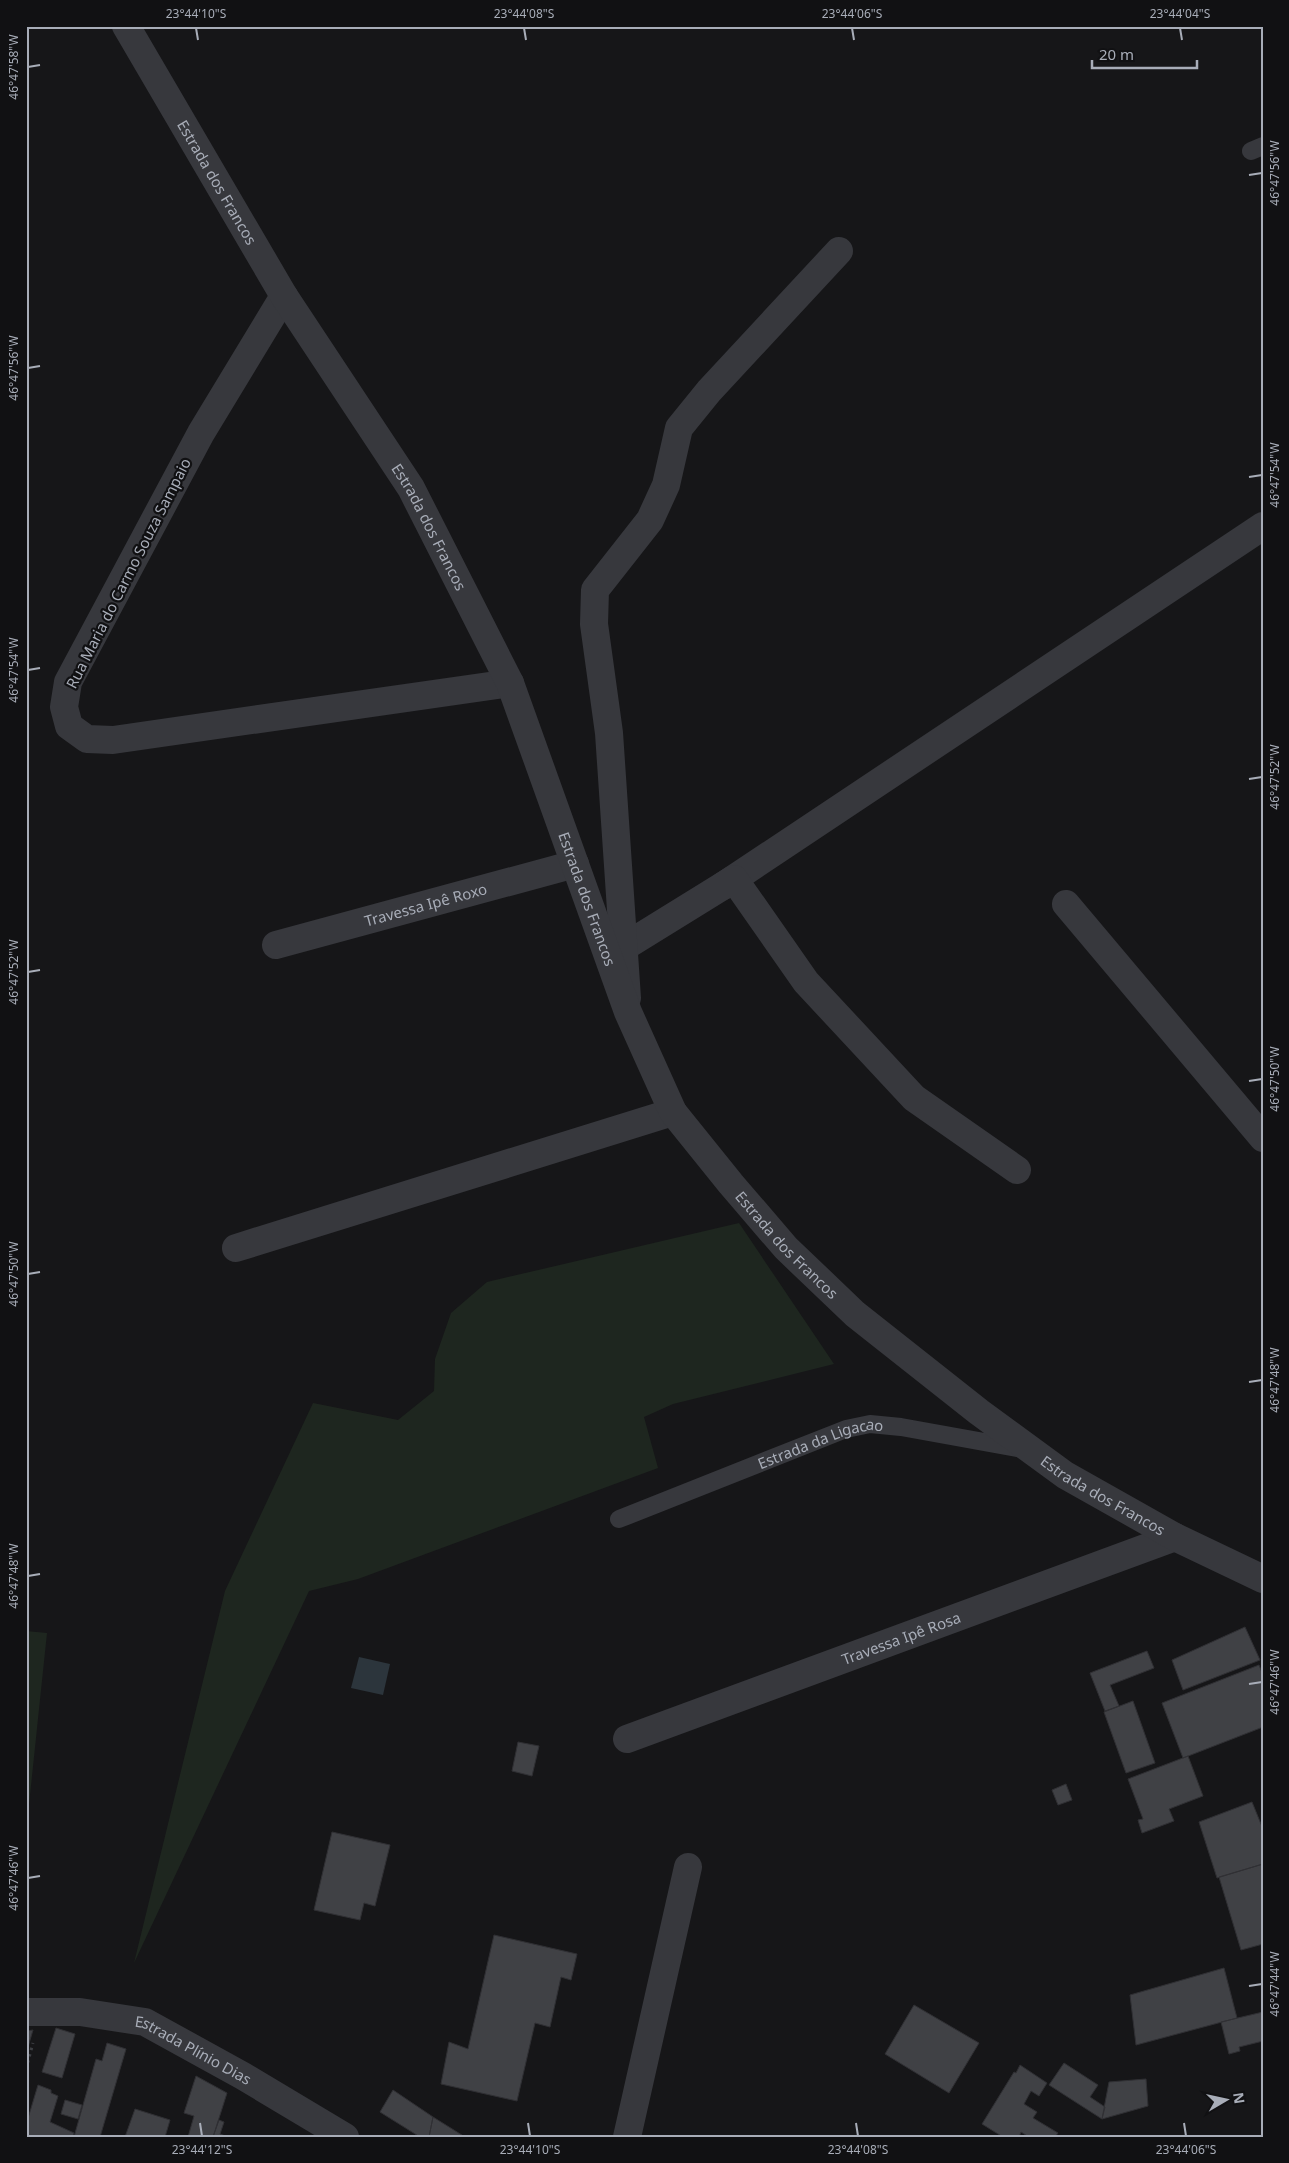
<svg xmlns="http://www.w3.org/2000/svg" width="1289" height="2163" viewBox="0 0 1289 2163" font-family="'Noto Sans',sans-serif">
<style>
.green{fill:#1e261f}
.water{fill:#2c353c}
.building{fill:#404145;stroke:#303034}
.lines{fill:none;stroke-linecap:round;stroke-linejoin:round}
.path{stroke:#3d3f44;stroke-width:3;stroke-dasharray:2.5 4;stroke-linecap:butt}
.service{stroke:#37383d;stroke-width:18}
.minor{stroke:#37383d;stroke-width:28}
.tertiary{stroke:#37383d;stroke-width:28}
.ticks{fill:none;stroke:#a8adb8;stroke-width:2}
.labels{text-anchor:middle;dominant-baseline:central;stroke-width:4.5;stroke-linejoin:round;paint-order:stroke}
.street-label{font-size:15px;fill:#a8adb8;stroke:#111113}
.neatline{fill:none;stroke:#a8adb8;stroke-width:2}
.ticks-label{font-size:12px;text-anchor:middle;fill:#a8adb8}
</style>
<rect width="100%" height="100%" fill="#161618"/>
<path class="green" d="M739,1223l95,141 -161,40 -29,13 14,51 -300,111 -49,12 -175,372 91,-372 88,-188 85,17 36,-29 1,-32 16,-46 36,-31z
M26,1631l21,2 -21,200z"/>
<path class="water" d="M359,1657l31,7 -7,31 -32,-7z"/>
<path class="building" d="M1245,1627l15,33 -77,30 -11,-30z
M1147,1651l7,17 -44,17 9,21 -14,5 -15,-38z
M1259,1665l4,10v52l-80,31 -21,-55z
M1133,1701l22,62 -29,10 -22,-61z
M518,1742l21,4 -7,30 -20,-5z
M1188,1756l15,40 -34,13 5,12 -32,12 -4,-13 5,-1 -15,-40z
M1066,1784l6,16 -14,5 -6,-15z
M1252,1802l11,27v35l-46,14 -18,-56z
M332,1832l58,13 -15,61 -11,-3 -4,17 -46,-10z
M1263,1864v80l-22,6 -22,-73z
M494,1935l83,19 -6,26 -10,-3 -11,50 -15,-4 -18,78 -76,-17 8,-42 19,7z
M1224,1968l13,50 -101,27 -6,-50z
M914,2005l65,38 -30,50 -64,-39z
M1263,2012v29l-24,6 1,4 -11,3 -8,-32z
M56,2028l19,6 -13,44 -20,-6z
M33,2030l-5,17h-2v-16z
M107,2043l19,6 -26,88h-26l22,-78 6,2z
M1064,2063l34,22 -8,12 15,10 -3,12 -53,-34z
M1020,2065l27,18 -8,13 -8,-5 -7,13 13,8 -4,6 25,15 -3,4h-26l-8,-5 -2,5h-16l-21,-13 32,-52 2,1z
M196,2076l31,17 -14,44h-25l6,-21 -10,-3z
M1146,2079l2,27 -46,13 7,-37z
M38,2085l13,5v3l7,3 -8,26 24,11 -1,4h-47v-12z
M393,2090l40,27 -4,20h-9l-40,-25z
M65,2100l17,5 -4,14 -17,-5z
M135,2109l35,11 -5,17h-40z
M433,2117l32,20h-36z
M219,2120l5,2 -4,12 8,3h-15z"/>
<g class="lines">
<path class="path" d="M26,2069l7,-26"/>
<g class="service">
<path d="M1251,151l12,-5"/>
<path id="s1" d="M619,1519l227,-90 24,-5 31,3 122,22"/>
</g>
<g class="minor">
<path d="M284,296l-83,137 -133,249 -4,25 5,19 18,13 26,1 397,-57"/>
<path d="M723,886l540,-360"/>
<path d="M1066,904l197,234"/>
<path id="s2" d="M276,945l299,-81"/>
<path d="M624,947l110,-68 72,103 108,116 103,72"/>
<path d="M627,998l-18,-265 -15,-109 1,-34 55,-70 16,-35 13,-57 30,-37 130,-140"/>
<path d="M236,1248l437,-136"/>
<path id="s3" d="M627,1739l548,-202"/>
<path id="s4" d="M26,2012h54l65,10 98,54 102,61"/>
<path d="M627,2137l61,-270"/>
</g>
<path class="tertiary" id="s5" d="M126,26l158,270 127,192 99,195 118,329 45,100 58,72 55,64 69,66 124,98 86,63 110,62 88,42"/>
</g>
<path class="ticks" d="M196,28l2,12M524,28l2,12M852,28l2,12M1180,28l2,12M28,67l12,-2M1249,175l13,-2M28,368l12,-2M1249,477l13,-2M28,670l12,-2M1249,779l13,-2M28,972l12,-2M1249,1081l13,-2M28,1274l12,-2M1249,1382l13,-2M28,1576l12,-2M1249,1684l13,-2M28,1878l12,-2M1249,1986l13,-2M200,2123l2,13M528,2123l2,13M856,2123l2,13M1184,2123l2,13"/>
<g class="labels">
<g class="street-label">
<text stroke="none"><textPath href="#s5" startOffset="181">Estrada dos Francos</textPath></text>
<text stroke="none"><textPath href="#s5" startOffset="586">Estrada dos Francos</textPath></text>
<text transform="translate(128 573) rotate(-63)">Rua Maria do Carmo Souza Sampaio</text>
<text stroke="none"><textPath href="#s5" startOffset="991">Estrada dos Francos</textPath></text>
<text stroke="none"><textPath href="#s2" startOffset="155">Travessa Ipê Roxo</textPath></text>
<text stroke="none"><textPath href="#s5" startOffset="1396">Estrada dos Francos</textPath></text>
<text stroke="none"><textPath href="#s1" startOffset="216">Estrada da Ligacao</textPath></text>
<text stroke="none"><textPath href="#s5" startOffset="1801">Estrada dos Francos</textPath></text>
<text stroke="none"><textPath href="#s3" startOffset="292">Travessa Ipê Rosa</textPath></text>
<text stroke="none"><textPath href="#s4" startOffset="175">Estrada Plínio Dias</textPath></text>
</g>
</g>
<rect width="1289" height="2163" fill="none" stroke="#111113" stroke-width="55"/>
<g transform="translate(1226 2100) rotate(81)" stroke="#111113" stroke-width="4" paint-order="stroke">
<path d="M0-4L9 19L0 12L-9 19Z" fill="#a8adb8"/>
<text y="-8" font-size="14" font-weight="bold" text-anchor="middle" fill="#a8adb8">N</text>
</g>
<path d="M1092 60v8h105v-8" fill="none" stroke="#a8adb8" stroke-width="2.5"/>
<text x="1099" y="60" font-size="15" fill="#a8adb8" stroke="#111113" stroke-width="4" paint-order="stroke">20 m</text>
<rect x="28" y="28" width="1234" height="2108" class="neatline"/>
<g class="ticks-label">
<text x="196" y="18">23°44'10"S</text>
<text x="524" y="18">23°44'08"S</text>
<text x="852" y="18">23°44'06"S</text>
<text x="1180" y="18">23°44'04"S</text>
<text transform="translate(14 67) rotate(-90)" y="4">46°47'58"W</text>
<text transform="translate(1275 173) rotate(-90)" y="4">46°47'56"W</text>
<text transform="translate(14 368) rotate(-90)" y="4">46°47'56"W</text>
<text transform="translate(1275 475) rotate(-90)" y="4">46°47'54"W</text>
<text transform="translate(14 670) rotate(-90)" y="4">46°47'54"W</text>
<text transform="translate(1275 777) rotate(-90)" y="4">46°47'52"W</text>
<text transform="translate(14 972) rotate(-90)" y="4">46°47'52"W</text>
<text transform="translate(1275 1079) rotate(-90)" y="4">46°47'50"W</text>
<text transform="translate(14 1274) rotate(-90)" y="4">46°47'50"W</text>
<text transform="translate(1275 1380) rotate(-90)" y="4">46°47'48"W</text>
<text transform="translate(14 1576) rotate(-90)" y="4">46°47'48"W</text>
<text transform="translate(1275 1682) rotate(-90)" y="4">46°47'46"W</text>
<text transform="translate(14 1878) rotate(-90)" y="4">46°47'46"W</text>
<text transform="translate(1275 1984) rotate(-90)" y="4">46°47'44"W</text>
<text x="202" y="2154">23°44'12"S</text>
<text x="530" y="2154">23°44'10"S</text>
<text x="858" y="2154">23°44'08"S</text>
<text x="1186" y="2154">23°44'06"S</text>
</g>
</svg>
